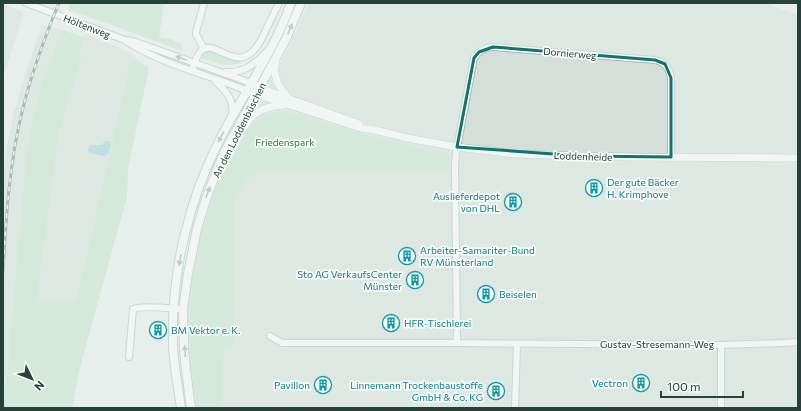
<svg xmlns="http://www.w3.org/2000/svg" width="801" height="411" viewBox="0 0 801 411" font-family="Commissioner,sans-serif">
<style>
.built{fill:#d4dfda}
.green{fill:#bfe0c8}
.water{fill:#8ec9d4}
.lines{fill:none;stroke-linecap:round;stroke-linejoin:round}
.minor-casing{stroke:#a8b8b2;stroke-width:8}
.tertiary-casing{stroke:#a8b8b2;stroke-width:8}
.secondary-casing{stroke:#a4bbb3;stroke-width:10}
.minor{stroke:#fff;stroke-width:6}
.tertiary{stroke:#fff;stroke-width:7}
.secondary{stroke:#fff;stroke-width:8}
.rail-casing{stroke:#5f7d75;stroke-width:3}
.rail{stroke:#f7fbf9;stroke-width:1.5;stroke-dasharray:4.5;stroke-linecap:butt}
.oneway{fill:#92a09c}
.marked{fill:none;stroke:#0f766e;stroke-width:3;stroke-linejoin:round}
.labels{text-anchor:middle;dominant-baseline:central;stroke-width:3.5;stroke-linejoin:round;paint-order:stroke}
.street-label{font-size:10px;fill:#24423a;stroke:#f7fbf9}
.park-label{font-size:10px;fill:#2d7a4b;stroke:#f7fbf9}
.culture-label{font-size:10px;fill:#0d838f;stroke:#f7fbf9;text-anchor:start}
</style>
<rect width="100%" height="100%" fill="#e6efeb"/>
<path class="built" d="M308,3h457l33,12v393h-604l-7,-56v-43l3,-35 10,-46 20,-59 19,-25 56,-110z
M3,4l18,7 2,3 -20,65z
M42,25l20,5 -22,57 -14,66 -3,40 -19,215h-1v-227l2,-21 8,-44 10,-35z
M85,34l43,17 16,14 -9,-4 -5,1 -25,114 -29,125 -39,-2 22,-167 23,-75 -2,-3z"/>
<path class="green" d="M71,3h93l-5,34 11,2 13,6 -1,6 -70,-26 -44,-15z
M62,30l22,7 -4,17 2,3 -23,75 -22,167 39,2 29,-125 25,-114 5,-1 14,6 -21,103 -1,27 -47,170 -8,41h-68l19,-215 3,-40 14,-66z
M206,51c15,0 23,13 40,8 -14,11 -30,4 -45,-1l1,-4z
M283,112c17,1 39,10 56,15 36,11 73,21 110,27l1,2v13l-1,1 -7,1h-182c-17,10 -21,18 -27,36v140h-9l-4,61h-23c-2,-24 -7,-48 -7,-72 -1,-43 6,-88 20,-129 4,-11 7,-23 13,-34 3,-6 7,-12 11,-18 12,-23 19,-41 49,-43z"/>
<path class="water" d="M106,141l5,1c-1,5 -1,13 -7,14l-14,-3 -2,-3 1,-3 2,-2h11l2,-3z"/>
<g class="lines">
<g class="minor-casing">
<path id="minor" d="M26,3l99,37 8,1 118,42
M126,41c36,24 82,33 121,50
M204,49l-8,-15v-2l8,-29
M192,71c2,-6 4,-15 9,-20 14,-15 37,28 59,-9l19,-39
M226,72c17,2 31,-9 41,-21
M215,81c10,9 20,19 17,34
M270,336l12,7h175l264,2 60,-2 17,-1
M457,343l-2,-176 1,-14 18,-95c5,-7 10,-11 19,-11l162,13c10,2 14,8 16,18v79
M129,357l4,-48c11,-4 33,-1 45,0
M515,408l2,-64
M721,408v-63"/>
</g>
<g class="tertiary-casing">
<path id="tertiary" d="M276,62c-5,14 4,26 13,37
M256,86l9,4 94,34
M247,91l15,5 102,33h7l36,9 50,9 59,7 66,2 53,1 163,1
M236,138c16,-22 18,-30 47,-33"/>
</g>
<g class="secondary-casing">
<path id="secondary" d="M181,408c-3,-21 -7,-42 -8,-63 -2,-72 15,-144 48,-208 23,-44 53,-86 70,-134
M191,408l-5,-38 -2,-21 -1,-40 5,-35 9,-45 9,-30 11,-29 7,-17 54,-99 8,-15 15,-36"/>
</g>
<use href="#minor" class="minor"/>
<use href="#tertiary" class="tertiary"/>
<use href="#secondary" class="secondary"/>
<g class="rail-casing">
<path id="rail" d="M3,272c3,-53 6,-107 19,-160 9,-37 22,-73 37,-109"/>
</g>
<use href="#rail" class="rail"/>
</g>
<defs><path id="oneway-solid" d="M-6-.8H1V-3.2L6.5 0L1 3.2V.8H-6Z"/></defs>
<g class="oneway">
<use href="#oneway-solid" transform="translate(290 29) rotate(-66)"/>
<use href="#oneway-solid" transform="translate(181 58) rotate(-160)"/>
<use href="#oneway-solid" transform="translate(221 137) rotate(117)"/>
<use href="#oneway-solid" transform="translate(208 192) rotate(-69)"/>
<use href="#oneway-solid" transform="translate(180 260) rotate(101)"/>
<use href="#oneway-solid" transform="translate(185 351) rotate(-93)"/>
</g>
<path d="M0 0H801V411H0ZM493,47l162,13 10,4 6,14v79l-89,-1 -125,-9 17,-89 5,-6z" fill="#e6efeb" fill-opacity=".55" fill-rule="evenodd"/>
<path class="marked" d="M493,47l162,13 10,4 6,14v79l-89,-1 -125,-9 17,-89 5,-6z"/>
<defs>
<g id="building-ring" transform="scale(0.9)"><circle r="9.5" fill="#f7fbf9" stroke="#0f9aa8" stroke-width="1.5"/><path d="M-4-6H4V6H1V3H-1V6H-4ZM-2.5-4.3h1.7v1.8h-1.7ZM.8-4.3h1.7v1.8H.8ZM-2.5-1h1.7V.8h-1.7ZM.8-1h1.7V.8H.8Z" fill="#0f9aa8"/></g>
</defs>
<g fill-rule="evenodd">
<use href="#building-ring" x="594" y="188"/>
<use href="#building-ring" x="513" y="202"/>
<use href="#building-ring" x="407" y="256"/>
<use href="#building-ring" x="415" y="280"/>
<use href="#building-ring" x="486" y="294"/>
<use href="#building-ring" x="391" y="323"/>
<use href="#building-ring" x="158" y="330"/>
<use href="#building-ring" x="641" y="383"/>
<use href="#building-ring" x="323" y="385"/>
<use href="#building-ring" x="496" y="391"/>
</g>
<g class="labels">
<g class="street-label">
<text transform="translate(87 26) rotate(21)">Höltenweg</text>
<text transform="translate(570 53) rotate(5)">Dornierweg</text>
<text transform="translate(239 130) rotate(-63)">An den Loddenbüschen</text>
<text transform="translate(583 156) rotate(2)">Loddenheide</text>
<text x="657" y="344">Gustav-Stresemann-Weg</text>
</g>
<g class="park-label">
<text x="285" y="142">Friedenspark</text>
</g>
<g class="culture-label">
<text x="607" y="182">Der gute Bäcker<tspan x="607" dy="12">H. Krimphove</tspan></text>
<text x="500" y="196" text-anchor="end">Auslieferdepot<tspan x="500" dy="12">von DHL</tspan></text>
<text x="420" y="250">Arbeiter-Samariter-Bund<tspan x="420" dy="12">RV Münsterland</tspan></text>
<text x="402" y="274" text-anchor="end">Sto AG VerkaufsCenter<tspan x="402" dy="12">Münster</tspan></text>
<text x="499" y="294">Beiselen</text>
<text x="404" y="323">HFR-Tischlerei</text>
<text x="171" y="330">BM Vektor e. K.</text>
<text x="628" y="383" text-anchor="end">Vectron</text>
<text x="310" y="385" text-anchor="end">Pavillon</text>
<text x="483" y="385" text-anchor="end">Linnemann Trockenbaustoffe<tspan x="483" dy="12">GmbH &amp; Co. KG</tspan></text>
</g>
</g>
<rect width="801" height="411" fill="none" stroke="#24423a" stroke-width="8"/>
<g transform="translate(32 379) rotate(133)" stroke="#f7fbf9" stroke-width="3" paint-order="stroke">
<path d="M0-3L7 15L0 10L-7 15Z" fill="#24423a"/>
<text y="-6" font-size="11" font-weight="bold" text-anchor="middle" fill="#24423a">N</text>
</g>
<path d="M661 391v6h82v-6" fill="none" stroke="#24423a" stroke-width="2"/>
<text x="667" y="391" font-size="12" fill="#24423a" stroke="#f7fbf9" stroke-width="3" paint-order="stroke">100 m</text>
</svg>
